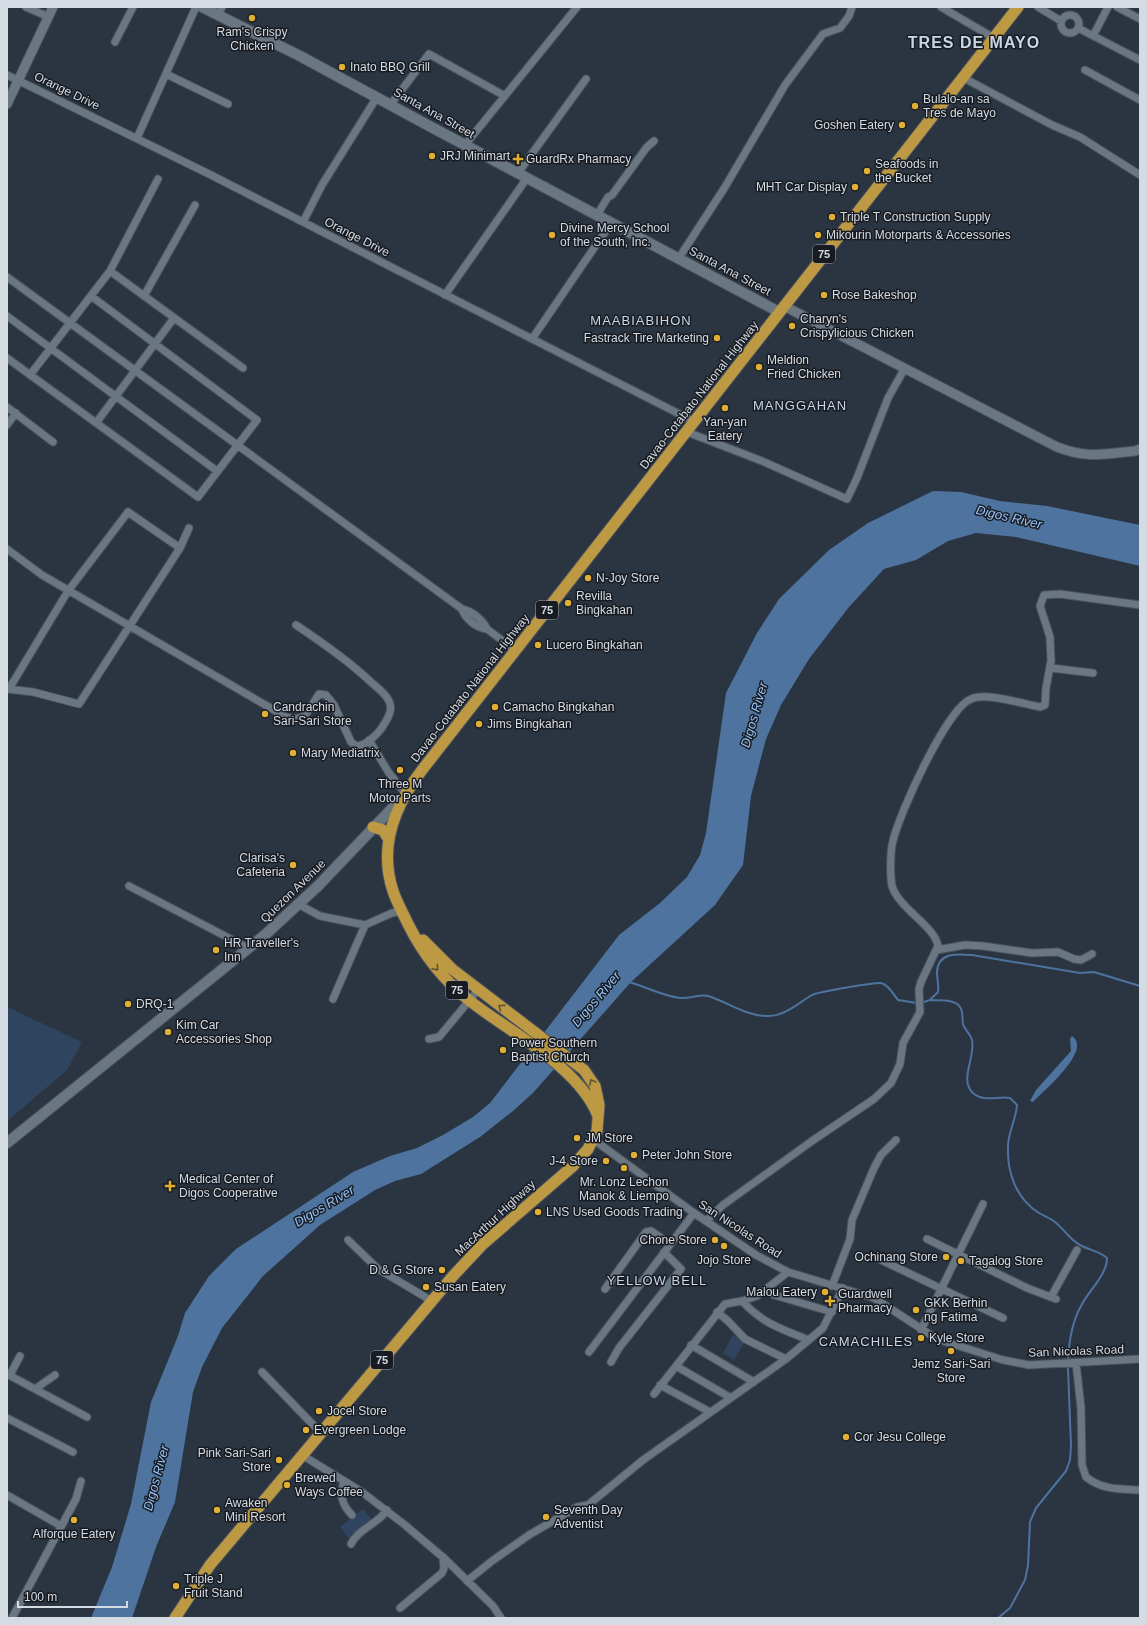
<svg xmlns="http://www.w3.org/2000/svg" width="1147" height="1625" viewBox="0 0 1147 1625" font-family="Helvetica,sans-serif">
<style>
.green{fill:#2f455f}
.water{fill:#4d739e}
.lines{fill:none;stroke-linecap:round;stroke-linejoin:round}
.stream{stroke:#4d739e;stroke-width:2}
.minor-casing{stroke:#4a525c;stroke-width:9}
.tertiary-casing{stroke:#4a525c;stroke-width:11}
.secondary-casing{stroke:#4a525c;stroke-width:12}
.trunk-casing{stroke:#4a525c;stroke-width:13}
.minor{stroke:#6b7683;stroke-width:7}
.tertiary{stroke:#6b7683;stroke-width:9}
.secondary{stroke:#6b7683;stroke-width:10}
.trunk{stroke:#bc9942;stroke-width:11}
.oneway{stroke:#625430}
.poi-dot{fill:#e1af34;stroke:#181c22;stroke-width:1.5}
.labels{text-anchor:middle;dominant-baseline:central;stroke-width:3;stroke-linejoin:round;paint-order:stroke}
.shield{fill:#181c22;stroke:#9ca2a9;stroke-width:1}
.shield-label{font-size:11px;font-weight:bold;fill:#d5dbe3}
.poi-label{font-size:12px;fill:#d5dbe3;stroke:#181c22;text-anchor:start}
.street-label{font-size:12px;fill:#d5dbe3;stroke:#181c22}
.neighbourhood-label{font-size:13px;letter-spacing:1px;fill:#cad6e5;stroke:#181c22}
.water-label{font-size:13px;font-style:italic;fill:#98c4f9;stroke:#181c22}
.district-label{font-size:16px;font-weight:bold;letter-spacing:1px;fill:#cad6e5;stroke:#181c22}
</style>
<rect width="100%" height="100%" fill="#2b3541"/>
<path class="green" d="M7,1007l75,35 -15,28 -60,51z
M733,1335l12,6 -11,19 -11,-7z
M363,1509l10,12 -24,18 -9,-12z"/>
<path class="water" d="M933,491l28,1 39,9 47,5 93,19v41l-124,-29 -40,-4 -28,8 -32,19 -32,9 -35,38 -40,52 -28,46 -15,34 -15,57 -8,69 -28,40 -84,77 -98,111 -20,18 -33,26 -59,37 -26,7 -20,9 -55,35 -57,51 -41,52 -20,39 -9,25 -18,110 -19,45 -24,71h-41l21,-51 19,-63 20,-102 27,-66 7,-23 24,-37 27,-27 117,-77 37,-16 27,-8 26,-13 30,-18 17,-14 129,-168 41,-32 27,-26 13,-22 6,-22 20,-140 31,-60 22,-34 50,-49 39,-27z
M1072,1036c21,14 -29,55 -39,66l-3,-1 6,-11 35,-39 -1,-12z"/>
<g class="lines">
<path class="stream" d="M629,982c17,5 34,14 51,16 10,1 19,-4 28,-2 20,6 39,21 61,20 16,0 29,-13 43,-21 6,-3 63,-13 69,-12 8,2 12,11 17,17l19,3
M930,1000c9,1 27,-2 31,9 2,4 1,10 2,15 2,6 8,11 9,16 4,17 -14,41 2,54 10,8 24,2 36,4l7,7c-1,15 -9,27 -9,42 -1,25 8,52 31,66 5,3 11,5 16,9 9,7 14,17 25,23 9,5 19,6 27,13 0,17 -18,32 -26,48 -9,16 -12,35 -13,54
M924,1002l6,-2 8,-8c1,-7 -1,-13 -1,-19 0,-21 20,-19 35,-18l108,18 14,-1 46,14
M998,1618l12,-10 15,-28 3,-15 2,-43 6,-14 30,-37 4,-11 1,-14 -3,-78"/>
<g class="minor-casing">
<path id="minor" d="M26,7l23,10
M941,7l53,31
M1038,7l23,14
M1117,7l23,12
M1061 24a9 9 0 1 1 18 0a9 9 0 1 1-18 0Z
M218,15l4,-8
M1078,28l62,32
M1093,36l15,-29
M115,42l18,-35
M1085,70l55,30
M166,74l62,30
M7,75l202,99 486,248
M962,77l90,48 28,12 60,38
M391,104l38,-50 76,42
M137,138l59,-131
M465,145l112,-138
M518,173l68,-94
M597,215l11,-18 4,-2 35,-48 7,-6
M303,222l19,-37 55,-88
M679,258l46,-71 60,-102 38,-51 17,-6 9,-12 3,-9
M110,271l133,97
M7,277l455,332c10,2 21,11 25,20l28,21
M445,295l82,-117
M144,296l51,-91
M7,316l210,155
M532,339l79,-116
M7,358l191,139 59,-77 -166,-124
M30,375l80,-104 48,-92
M7,407l46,35
M96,423l78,-105
M7,425l9,-12
M687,432l75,29 85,38 10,-21 31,-80 17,-30
M7,549l35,26 244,142c21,7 23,-9 33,-23l7,1 8,10 17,37 5,4c9,0 20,-10 25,-17 5,-8 13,-18 8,-28 -3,-7 -11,-13 -17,-18 -23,-22 -49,-40 -76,-58
M462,609c3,10 15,19 25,20
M1051,668l42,5
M7,689l26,3 46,12 101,-156 9,-20
M9,689l59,-98 60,-79 52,36
M369,740l20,33 16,20
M129,886l119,62
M298,904l22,12 45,9
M937,950l28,-5 18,1 49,7 26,-1 16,7 7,1 11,-6
M333,999l32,-74 27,-12 9,-2
M429,1039l10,-2 39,-47
M594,1140l100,73 62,42 32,17 86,26 63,41 66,21 26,5 111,-6
M706,1221l17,-16 89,-64 62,-42 17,-16 9,-19 3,-21 17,-31 -1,-23 2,-7 17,-36c-3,-20 -39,-37 -46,-60 -2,-10 -2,-35 1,-45 6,-27 54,-133 78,-142 16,-7 52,5 69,8l5,-2 1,-17 5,-27 -1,-24 -10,-31 4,-11 16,-1 80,11
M927,1239l100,49 29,11
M348,1240l30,29 54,32
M881,1260l122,58
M832,1286l18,-47 2,-19 22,-52 7,-13 15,-15
M605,1289l41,-57 5,-1 19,13
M768,1289l6,6 58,17
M1051,1297l26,-47
M742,1301l15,-5 31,-24
M717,1312l11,9 17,18 41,20
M921,1330l62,-126
M691,1345l63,37
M589,1352l105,-139
M611,1362l8,-14 62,-79 -17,-17
M1076,1363l5,45 1,57 4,12c16,13 34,12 54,13
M676,1366l55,32
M262,1372l59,61
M7,1374l80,43
M10,1375l10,-19
M660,1385l50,27
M35,1389l20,-14
M654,1394l71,-90 17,-3c20,22 39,28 67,39
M7,1418l66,34
M302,1455l60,37 43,33 40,34 48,47 8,12
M344,1481c-4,14 -3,23 8,34
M7,1495l54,31
M351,1544c7,-15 27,-20 36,-34
M467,1581l25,-20 37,-26 48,-28 11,-2 55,-45 143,-101 37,-31 20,-40
M400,1608l42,-35 2,-5 -1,-11
M12,1618l64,-119 5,-18"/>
</g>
<g class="tertiary-casing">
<path id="tertiary" d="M7,104l46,-97
M784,306l273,141c31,12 47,7 78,4l5,-2"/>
</g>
<g class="secondary-casing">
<path id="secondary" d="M202,7l98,49 133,72 346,184
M7,1143l259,-209 52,-48 83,-87"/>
</g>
<g class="trunk-casing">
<path id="trunk" d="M373,827l10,3 6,10
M598,1116c-19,-49 -87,-83 -128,-115 -27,-21 -47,-47 -62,-77 -5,-11 -11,-21 -15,-33 -15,-45 2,-86 29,-121l596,-763
M175,1618l35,-53 243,-289 30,-32 90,-78 15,-17 9,-18 2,-26 -4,-19 -11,-16 -132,-101 -29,-29"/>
</g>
<use href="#minor" class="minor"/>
<use href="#tertiary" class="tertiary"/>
<use href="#secondary" class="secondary"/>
<use href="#trunk" class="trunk"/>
</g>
<defs><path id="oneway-chevron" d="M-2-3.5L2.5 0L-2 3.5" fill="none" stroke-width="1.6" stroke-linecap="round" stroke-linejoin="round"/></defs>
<g class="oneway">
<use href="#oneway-chevron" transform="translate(436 968) rotate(49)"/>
<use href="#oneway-chevron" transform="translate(501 1007) rotate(-143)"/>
<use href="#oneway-chevron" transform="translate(592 1082) rotate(-118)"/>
</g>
<g class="poi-dot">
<circle cx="252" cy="18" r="4"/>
<circle cx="342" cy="67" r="4"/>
<circle cx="915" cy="106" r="4"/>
<circle cx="902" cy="125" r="4"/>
<circle cx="432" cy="156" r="4"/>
<path d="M516 153h4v4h4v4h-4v4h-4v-4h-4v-4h4z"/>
<circle cx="867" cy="171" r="4"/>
<circle cx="855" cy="187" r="4"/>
<circle cx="832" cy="217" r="4"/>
<circle cx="552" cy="235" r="4"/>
<circle cx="818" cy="235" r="4"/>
<circle cx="824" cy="295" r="4"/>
<circle cx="792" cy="326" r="4"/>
<circle cx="717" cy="338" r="4"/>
<circle cx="759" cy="367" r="4"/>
<circle cx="725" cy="408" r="4"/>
<circle cx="588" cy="578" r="4"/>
<circle cx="568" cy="603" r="4"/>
<circle cx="538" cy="645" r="4"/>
<circle cx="495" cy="707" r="4"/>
<circle cx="265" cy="714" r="4"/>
<circle cx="479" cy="724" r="4"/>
<circle cx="293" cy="753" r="4"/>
<circle cx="400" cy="770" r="4"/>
<circle cx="293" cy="865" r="4"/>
<circle cx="216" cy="950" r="4"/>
<circle cx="128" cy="1004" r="4"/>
<circle cx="168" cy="1032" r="4"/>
<circle cx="503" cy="1050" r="4"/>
<circle cx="577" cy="1138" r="4"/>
<circle cx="634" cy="1155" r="4"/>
<circle cx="606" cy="1161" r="4"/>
<circle cx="624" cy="1168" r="4"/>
<path d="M168 1180h4v4h4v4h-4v4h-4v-4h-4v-4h4z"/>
<circle cx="538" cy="1212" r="4"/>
<circle cx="715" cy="1240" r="4"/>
<circle cx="724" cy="1246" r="4"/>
<circle cx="946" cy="1257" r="4"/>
<circle cx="961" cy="1261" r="4"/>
<circle cx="442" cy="1270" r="4"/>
<circle cx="426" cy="1287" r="4"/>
<circle cx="825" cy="1292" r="4"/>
<path d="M828 1295h4v4h4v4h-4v4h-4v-4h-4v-4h4z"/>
<circle cx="916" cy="1310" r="4"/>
<circle cx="921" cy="1338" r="4"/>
<circle cx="951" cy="1351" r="4"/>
<circle cx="319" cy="1411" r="4"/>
<circle cx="306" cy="1430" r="4"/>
<circle cx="846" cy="1437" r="4"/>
<circle cx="279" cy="1460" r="4"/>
<circle cx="287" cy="1485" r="4"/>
<circle cx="217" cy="1510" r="4"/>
<circle cx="546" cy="1517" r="4"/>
<circle cx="74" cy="1520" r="4"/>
<circle cx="176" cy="1586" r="4"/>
</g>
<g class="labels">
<g class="shield">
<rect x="813" y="245" width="22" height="18" rx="3"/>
<rect x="536" y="601" width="22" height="18" rx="3"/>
<rect x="446" y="981" width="22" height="18" rx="3"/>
<rect x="371" y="1351" width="22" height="18" rx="3"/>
</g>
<g class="shield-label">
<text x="824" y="254">75</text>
<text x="547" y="610">75</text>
<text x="457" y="990">75</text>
<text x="382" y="1360">75</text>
</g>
<g class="poi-label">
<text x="252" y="32" text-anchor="middle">Ram's Crispy<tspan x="252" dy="14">Chicken</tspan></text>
<text x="350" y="67">Inato BBQ Grill</text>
<text x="923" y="99">Bulalo-an sa<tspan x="923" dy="14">Tres de Mayo</tspan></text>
<text x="894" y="125" text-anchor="end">Goshen Eatery</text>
<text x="440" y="156">JRJ Minimart</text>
<text x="526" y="159">GuardRx Pharmacy</text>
<text x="875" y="164">Seafoods in<tspan x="875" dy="14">the Bucket</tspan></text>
<text x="847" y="187" text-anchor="end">MHT Car Display</text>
<text x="840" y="217">Triple T Construction Supply</text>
<text x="560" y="228">Divine Mercy School<tspan x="560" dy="14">of the South, Inc.</tspan></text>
<text x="826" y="235">Mikourin Motorparts &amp; Accessories</text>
<text x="832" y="295">Rose Bakeshop</text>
<text x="800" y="319">Charyn's<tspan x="800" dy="14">Crispylicious Chicken</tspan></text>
<text x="709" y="338" text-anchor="end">Fastrack Tire Marketing</text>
<text x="767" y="360">Meldion<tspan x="767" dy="14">Fried Chicken</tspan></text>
<text x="725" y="422" text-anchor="middle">Yan-yan<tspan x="725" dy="14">Eatery</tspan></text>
<text x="596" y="578">N-Joy Store</text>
<text x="576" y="596">Revilla<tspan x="576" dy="14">Bingkahan</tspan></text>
<text x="546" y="645">Lucero Bingkahan</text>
<text x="273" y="707">Candrachin<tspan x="273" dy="14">Sari-Sari Store</tspan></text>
<text x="503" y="707">Camacho Bingkahan</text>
<text x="487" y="724">Jims Bingkahan</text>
<text x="301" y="753">Mary Mediatrix</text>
<text x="400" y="784" text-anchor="middle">Three M<tspan x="400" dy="14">Motor Parts</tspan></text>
<text x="285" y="858" text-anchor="end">Clarisa's<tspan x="285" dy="14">Cafeteria</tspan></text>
<text x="224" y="943">HR Traveller's<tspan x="224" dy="14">Inn</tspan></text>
<text x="136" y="1004">DRQ-1</text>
<text x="176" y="1025">Kim Car<tspan x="176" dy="14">Accessories Shop</tspan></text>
<text x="511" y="1043">Power Southern<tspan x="511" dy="14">Baptist Church</tspan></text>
<text x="585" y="1138">JM Store</text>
<text x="642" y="1155">Peter John Store</text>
<text x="598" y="1161" text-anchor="end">J-4 Store</text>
<text x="179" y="1179">Medical Center of<tspan x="179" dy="14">Digos Cooperative</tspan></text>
<text x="624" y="1182" text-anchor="middle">Mr. Lonz Lechon<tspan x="624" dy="14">Manok &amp; Liempo</tspan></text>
<text x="546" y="1212">LNS Used Goods Trading</text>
<text x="707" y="1240" text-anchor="end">Chone Store</text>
<text x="938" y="1257" text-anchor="end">Ochinang Store</text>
<text x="724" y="1260" text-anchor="middle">Jojo Store</text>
<text x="969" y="1261">Tagalog Store</text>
<text x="434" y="1270" text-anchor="end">D &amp; G Store</text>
<text x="434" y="1287">Susan Eatery</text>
<text x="817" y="1292" text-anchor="end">Malou Eatery</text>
<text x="838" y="1294">Guardwell<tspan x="838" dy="14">Pharmacy</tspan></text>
<text x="924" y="1303">GKK Berhin<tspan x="924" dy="14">ng Fatima</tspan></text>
<text x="929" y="1338">Kyle Store</text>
<text x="951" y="1364" text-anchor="middle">Jemz Sari-Sari<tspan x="951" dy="14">Store</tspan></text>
<text x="327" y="1411">Jocel Store</text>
<text x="314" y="1430">Evergreen Lodge</text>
<text x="854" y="1437">Cor Jesu College</text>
<text x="271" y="1453" text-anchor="end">Pink Sari-Sari<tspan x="271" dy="14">Store</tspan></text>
<text x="295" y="1478">Brewed<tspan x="295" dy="14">Ways Coffee</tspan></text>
<text x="225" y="1503">Awaken<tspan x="225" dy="14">Mini Resort</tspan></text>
<text x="554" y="1510">Seventh Day<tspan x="554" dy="14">Adventist</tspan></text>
<text x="74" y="1534" text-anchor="middle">Alforque Eatery</text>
<text x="184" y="1579">Triple J<tspan x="184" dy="14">Fruit Stand</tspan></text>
</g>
<g class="street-label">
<text transform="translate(67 91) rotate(26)">Orange Drive</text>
<text transform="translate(434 113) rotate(29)">Santa Ana Street</text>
<text transform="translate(357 237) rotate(27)">Orange Drive</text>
<text transform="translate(730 271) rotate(28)">Santa Ana Street</text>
<text transform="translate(699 395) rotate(-52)">Davao-Cotabato National Highway</text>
<text transform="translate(470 688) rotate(-52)">Davao-Cotabato National Highway</text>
<text transform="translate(293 891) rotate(-44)">Quezon Avenue</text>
<text transform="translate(495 1218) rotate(-43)">MacArthur Highway</text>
<text transform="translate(740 1229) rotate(33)">San Nicolas Road</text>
<text transform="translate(1076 1351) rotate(-2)">San Nicolas Road</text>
</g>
<g class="neighbourhood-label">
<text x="641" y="320">MAABIABIHON</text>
<text x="800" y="405">MANGGAHAN</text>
<text x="657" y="1280">YELLOW BELL</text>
<text x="866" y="1341">CAMACHILES</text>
</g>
<g class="water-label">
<text transform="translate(1009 517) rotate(13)">Digos River</text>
<text transform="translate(754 715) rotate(-74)">Digos River</text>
<text transform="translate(596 999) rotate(-50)">Digos River</text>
<text transform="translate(324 1206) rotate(-31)">Digos River</text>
<text transform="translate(156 1478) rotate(-75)">Digos River</text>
</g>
<g class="district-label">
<text x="974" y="42">TRES DE MAYO</text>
</g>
</g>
<rect width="1147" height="1625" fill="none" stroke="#d5dbe3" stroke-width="16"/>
<path d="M18 1601v6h109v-6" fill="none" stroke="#d5dbe3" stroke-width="2"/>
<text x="24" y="1601" font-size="12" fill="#d5dbe3" stroke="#181c22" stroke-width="3" paint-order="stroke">100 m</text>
</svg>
